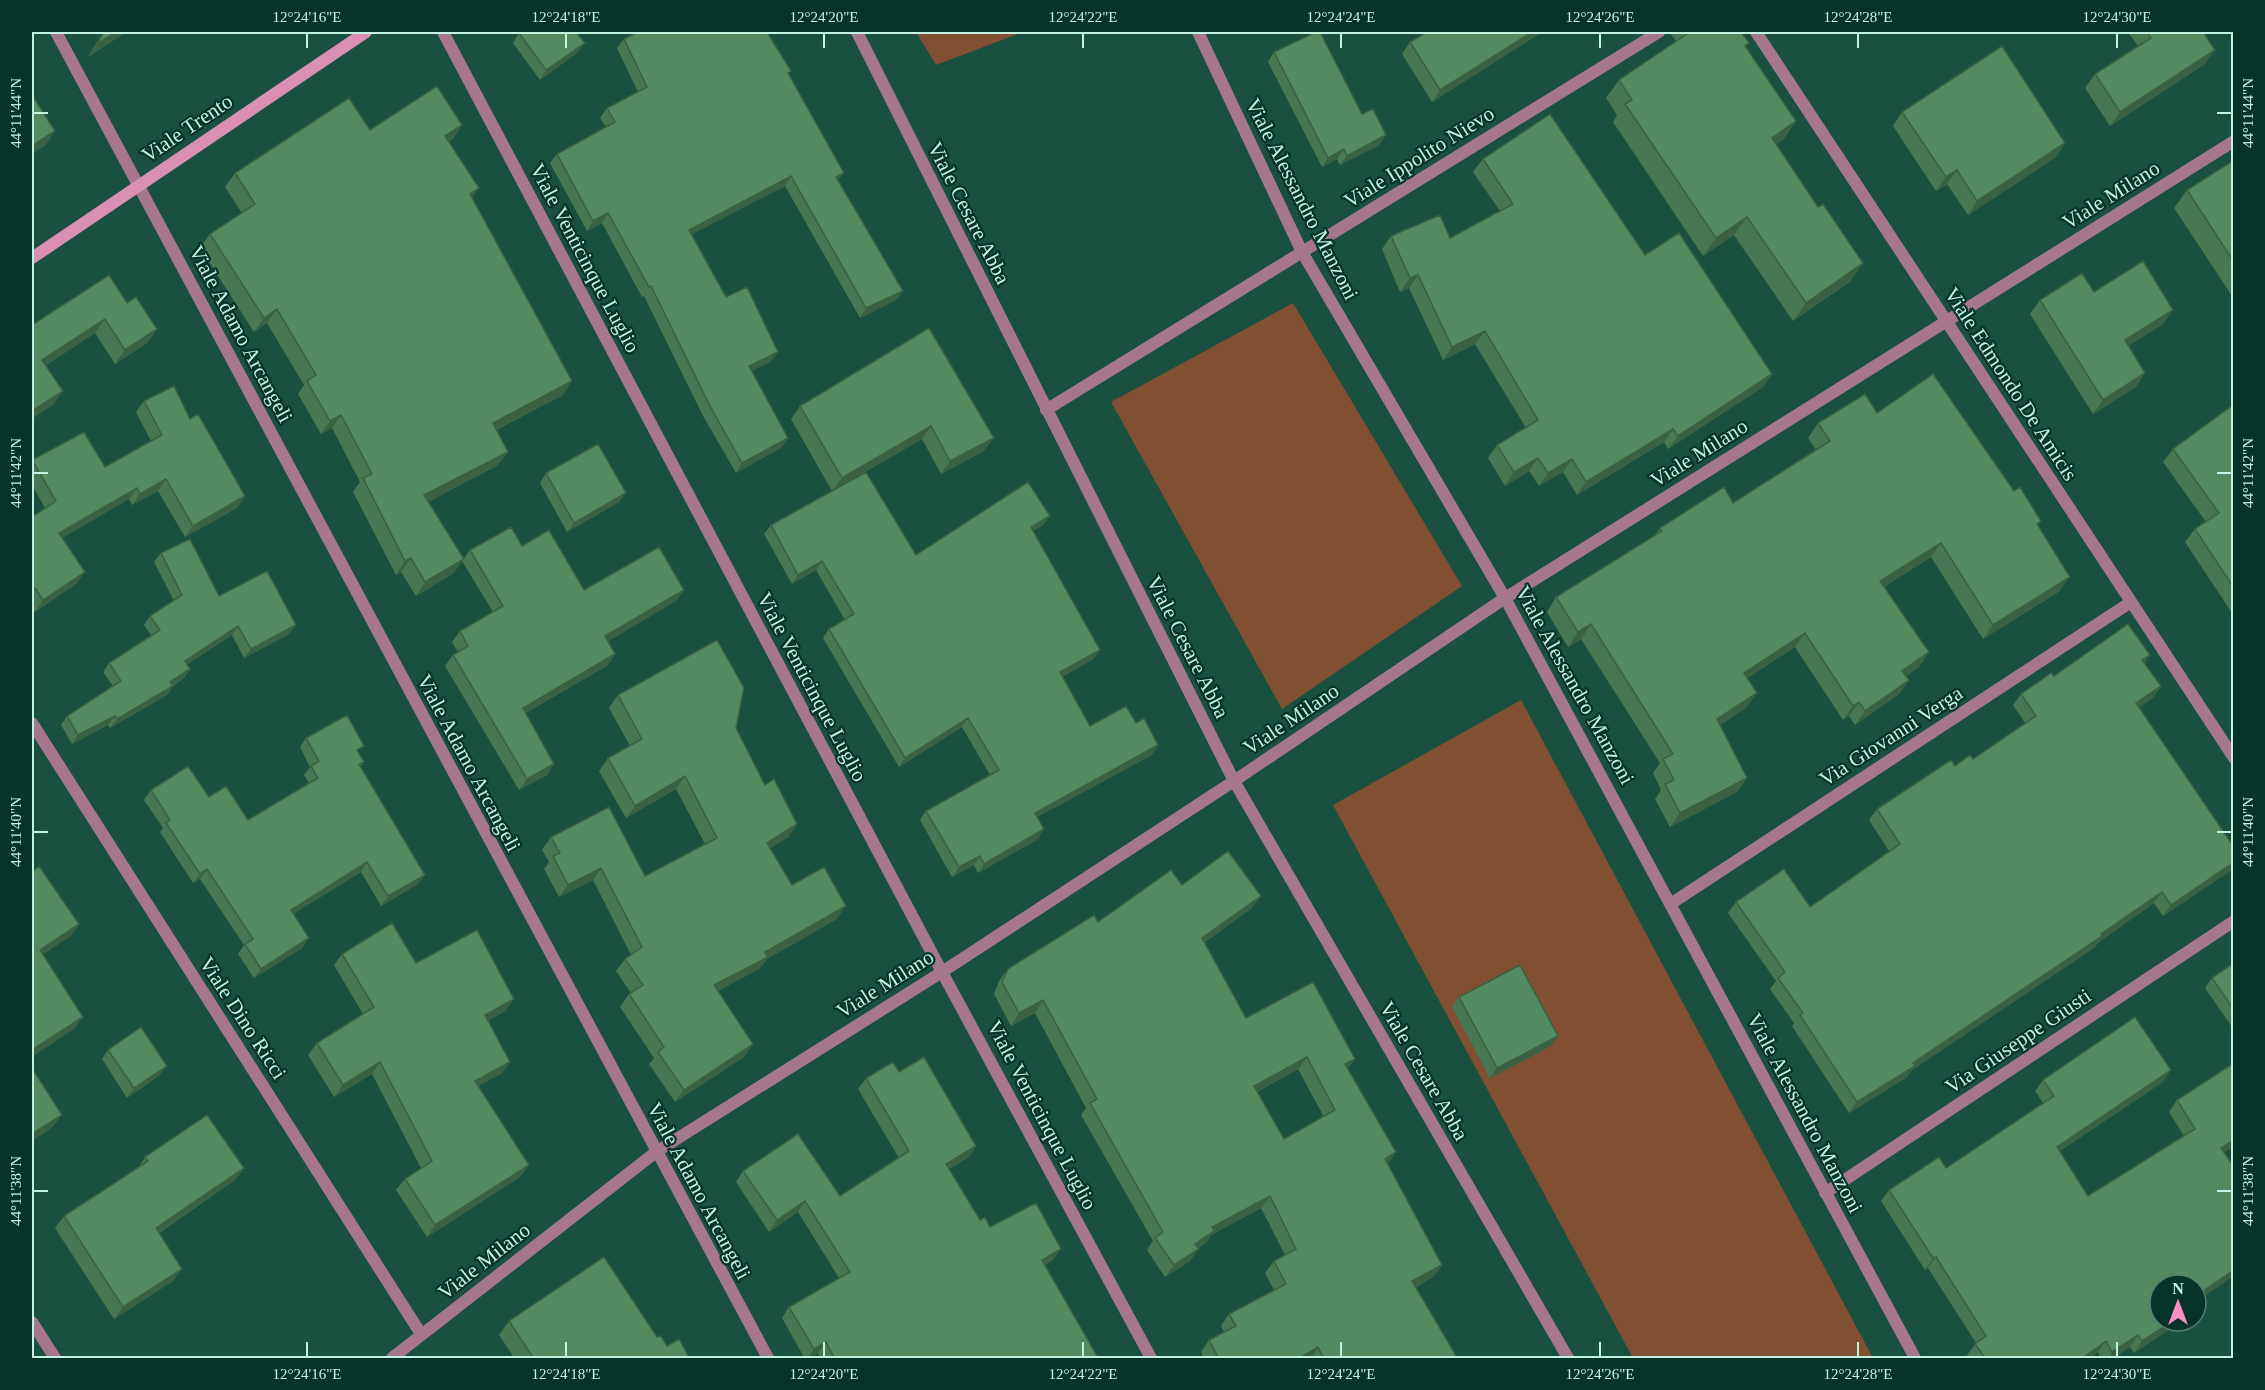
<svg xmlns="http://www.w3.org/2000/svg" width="2265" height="1390" viewBox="0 0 2265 1390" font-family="'Times New Roman',serif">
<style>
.green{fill:#814f32}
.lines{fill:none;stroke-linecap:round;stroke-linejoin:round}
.street{stroke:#a6768c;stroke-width:12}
.secondary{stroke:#db90b3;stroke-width:12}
.wall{fill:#477753;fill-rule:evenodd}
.shaded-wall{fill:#3a6143}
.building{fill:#538a60;stroke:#3a6143;stroke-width:1.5;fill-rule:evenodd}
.ticks{fill:none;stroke:#c4f2e1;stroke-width:2}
.labels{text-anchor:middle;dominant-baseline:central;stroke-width:4.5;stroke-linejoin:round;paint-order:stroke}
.street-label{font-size:21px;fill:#c4f2e1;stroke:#073428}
.neatline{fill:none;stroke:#c4f2e1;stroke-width:2}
.ticks-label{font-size:15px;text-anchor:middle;fill:#c4f2e1}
</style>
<rect width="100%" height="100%" fill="#1a5040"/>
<path class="green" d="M916,32h107l-87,33z
M1293,303l169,283 -180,123 -171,-307z
M1521,700l352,658h-240l-300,-553z"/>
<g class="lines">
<path class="street" d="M56,32l712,1326
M443,32l499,940 209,386
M857,32l377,749 334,577
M1198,32l104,220 203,346 410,760
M1756,32l478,726
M1046,410l613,-378
M32,723l389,611
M1672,903l459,-301
M1825,1193l409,-272
M32,1322l23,36
M392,1358l264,-206 286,-180 292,-191 271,-183 729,-457"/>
<path class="secondary" d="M32,258l334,-226"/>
</g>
<path class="wall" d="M103,32h23l-38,25z
M1427,32h115l-110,70 -30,-48 8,-12z
M1671,32h70l5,15 38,92 -8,5 75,137 -58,40 -59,-86 -31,21 -90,-134 4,-7 -11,-17 13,-18 57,-39 -6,-8z
M2128,32h75l2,32 -95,62 -25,-38 10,-14 43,-28z
M519,33l66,10 -7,9 -38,28 -27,-37z
M624,39l165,35 49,107 65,110 -7,9 -36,18 -75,-132 -93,48 34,63 45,64 -20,10 37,67 -6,9 -46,26 -33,-57 -59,-120 -2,1 -40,-74 -15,8 -37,-68 7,-9 49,-27 -6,-9 7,-10 31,-16 -21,-44z
M1274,52l88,62 24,21 -7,10 -39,20 -3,-6 -15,8 -54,-105z
M1902,112l154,45 -88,58 -21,-31 -11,7 -43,-65z
M370,130l83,9 -5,3 24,56 91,197 -67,35 2,35 -70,37 26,71 -38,23 -15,-24 -5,3 -43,-83 7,-10 -28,-54 -11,6 -23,-40 6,-9 -37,-62 -13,9 -54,-84 10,-14 32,-21 -17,-26 10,-14z
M1483,159l162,96 127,119 -9,13 -95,62 -4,-7 -87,53 -14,-23 -24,14 -10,-15 -24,15 -17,-28 9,-13 29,-17 -51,-84 -32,16 -34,-72 -9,4 -18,-43 9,-13 59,2 50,-27 -27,-39z
M2234,160v139l-60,-91 13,-18z
M2094,292l69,32 -35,22 17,27 -9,14 -43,27 -63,-100 10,-14z
M127,303l30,26 -10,14 -32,21 -20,-31 -49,32 7,40 -21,-80z
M929,328l55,123 -43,23 -19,-35 -83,48 77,68 134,-39 -7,9 -10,6 67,119 -7,9 -31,18 28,49 46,-3 22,22 -6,10 -115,62 1,22 -60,34 -4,-8 -22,12 -32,-57 6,-9 64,-36 -28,-48 -63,40 -76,-129 6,-9 16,-9 -29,-50 -24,14 -28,-50 7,-9 61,-34 -41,-72 9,-13z
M144,401l46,18 47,89 -52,29 -27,-46 -26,14 -3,-6 -67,39 15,45 -42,29 -3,-6v-89l13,-9 -13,-23v-25l73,7 46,-26 -15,-29z
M2233,405l1,211 -49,-74 10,-13 11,-7 -43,-60 10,-13z
M1877,413l137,78 27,30 -3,4 22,66 -77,48 -52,-82 -47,30 35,80 -13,9 3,4 -10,14 -44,31 -6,-9 -6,4 -48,-73 -48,31v29l-27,18 27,53 -10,14 -67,35 -15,-28 6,-9 -8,-17 7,-10 -79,-124 -13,8 -21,-35 9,-15 98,-61 6,-8 73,-25 83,-53 -8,-12 10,-15z
M546,473l80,20 -7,9 -52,30 -27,-49z
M522,546l62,44h100l-8,11 -68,40v24l-82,48 21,62 -28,15 -74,-124 8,-11 5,-3 -6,-10 8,-11 33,-19 -31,-51 8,-11z
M161,553l58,43 70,38 -45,24 -12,-23 -45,29 3,5 -6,9 -11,8 -6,9 -57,33 -2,-3 -36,19 -11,-19 6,-9 46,-30 -10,-14 6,-9 42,-28 -7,-10 6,-9 24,-15 -20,-39z
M2150,655l-6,8 17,23 -8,12 -14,9 94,162 -70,47 -9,-13 -55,39 -5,6 -182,122 -5,7 -58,36 -57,-87 2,-3 -24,-34 6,-8 -48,-68 8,-11 74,5 79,-56 -20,-31 8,-11 78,-43 18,-7 52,-36 -12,-18 8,-11 33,-18z
M618,695l118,33 29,57 32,39 -9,13 -18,11 22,37 45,34 -70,40 -8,10 -41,22 26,66 -69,45 -26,-38 5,-6 -34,-51 9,-13 2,-1 -15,-22 9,-12 6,-4 -38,-75 -34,17 -15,-28 5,-7 -7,-12 9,-13 94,39 60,-32 -29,-55 -50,29 -27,-47 9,-13 22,-12 -21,-38z
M306,738l53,15 5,9 -4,5 65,108 -7,9 -37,22 -20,-34 -68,42 16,24 -7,10 -48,30 -16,-24 6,-9 -44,-66 -7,4 -33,-51 3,-4 -19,-28 7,-10 58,7 39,23 61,-37 -5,-8 6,-8 -10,-20z
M1182,885l70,23 -47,34 41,76 109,41 -7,9 40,96 54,101 -9,12 -17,10 42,72h-254l-3,-7 8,-12 15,-8 -3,-6 8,-12 45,-24 -9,-17 9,-12 11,-6 -24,-47 -50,27 -5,8 -8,5 -8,13 -25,16 -18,-27 6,-9 -72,-126 5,-7 -51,-95 -24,13 -17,-32 5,-13 9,-12 90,-47zM1298,1069l26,48 -40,22 -27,-47z
M342,954l74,9 90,48 -18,9 22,42 -8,11 -24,13 43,90 -94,61 -31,-47 9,-11 16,-11 -49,-94 -38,23 -26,-42 9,-12 46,-29 -29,-49z
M2234,963v67l-29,-42 7,-10z
M1459,997l99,39 -7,10 -61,32 -38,-71z
M108,1050l52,25 -33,23 -25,-39z
M899,1072l77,74 -7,11 -20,12 31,51 10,7 63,33 -8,5 52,91 -1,3h-275l-3,-6 -10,6h-3l-23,-41 7,-11 50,-29 -41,-66 -29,20 -33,-50 7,-11 97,25 59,-38 -41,-69 8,-11z
M2043,1080l120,2 -103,69 28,45 96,-60 -15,-24 8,-12 57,46 -10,6 -64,169h22l-48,32 -4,-6 -18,12h-11l-3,-7 -9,7h-120l-2,-4 9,-12 -48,-75 -3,2 -44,-69 8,-11 57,-22 97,-65 -8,-12z
M145,1157l99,11 -9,12 -76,53 14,48 -59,38 -59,-91 9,-12 74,-48z
M509,1321l148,16 10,9 23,13h-175l-16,-24z"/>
<path class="shaded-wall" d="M116,32h10l-38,25 9,-13z
M1532,32h10l-110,70 8,-12z
M585,43l-7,9 -38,28 6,-10z
M2215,50l-10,14 -95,62 10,-14z
M1796,121l-12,18 -25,17 13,-18z
M462,125l-9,14 -18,11 10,-14z
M55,131l-9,14 -14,9v-8z
M1386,135l-7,10 -39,20 7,-9z
M2065,143l-9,14 -88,58 9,-14z
M1344,149l-7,10 -15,8 6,-9z
M1957,170l-10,14 -11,7 10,-14z
M844,173l-7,9 -1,-5z
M791,176l-6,10 -102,53 6,-9z
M479,188l-10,14 1,-8z
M608,213l-6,10 -15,8 6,-10z
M1747,217l-13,18 -31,21 13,-18z
M1863,263l-12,18 -58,40 13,-18z
M1418,275l-9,13 -9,4 10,-14z
M903,291l-7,9 -36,18 6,-10z
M277,309l-10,14 -13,9 10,-14z
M2173,310l-10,14 -48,30 10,-14z
M105,319l-10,14 -62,41 9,-14z
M157,329l-10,14 -32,21 10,-14z
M1485,331l-10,13 -32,16 9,-13z
M778,352l-7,9 -29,15 7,-10z
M2145,373l-9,14 -43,27 10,-14z
M1772,374l-9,13 -95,62 10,-13z
M572,381l-9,14 -80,41 10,-13z
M63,391l-10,14 -21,14v-8z
M341,415l-9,13 -11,6 9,-13z
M931,426l-9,13 -90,52 10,-13z
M1673,429l-9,13 -87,53 9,-13z
M788,438l-6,9 -46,26 6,-10z
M994,438l-10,13 -43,23 9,-13z
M508,452l-10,13 -83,44 9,-14z
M1538,458l-9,13 -24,15 9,-14z
M1572,459l-9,13 -24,14 9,-13z
M166,479l-8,12 -26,14 8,-11z
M137,488l-8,11 -78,45 8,-11z
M626,493l-7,9 -52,30 7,-9z
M245,496l-8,12 -52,29 8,-11z
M1050,516l-7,9 -19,12 7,-10z
M1941,543l-10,14 -61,39 10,-15z
M411,558l-10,14 -5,3 9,-14z
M464,559l-10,14 -38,23 9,-14z
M822,561l-6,9 -24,14 6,-9z
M85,572l-8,11 -42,29 8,-12z
M2070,577l-10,14 -77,48 10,-14z
M684,590l-8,11 -79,47 8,-12z
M1591,624l-10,15 -13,8 10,-15z
M296,625l-7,9 -45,24 7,-9z
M238,626l-6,9 -53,35 6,-9z
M1805,633l-10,14 -61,40 10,-14z
M1100,650l-7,9 -40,23 7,-10z
M1929,652l-10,15 -27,18 10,-14z
M615,654l-7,11 -93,54 8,-11z
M2150,655l-8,11v-6z
M190,669l-6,9 -18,12 7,-4 -6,9 -57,33 7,-9z
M1909,680l-10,14 -44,31 10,-14z
M2161,686l-8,12 -25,17 8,-12z
M1757,693l-10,14 -40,26 10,-14z
M1859,702l-10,14 -6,4 10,-14z
M115,716l-7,9 -36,19 6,-9z
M968,718l-6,9 -63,40 6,-9z
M1158,745l-6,10 -124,67 7,-9z
M554,764l-7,11 -28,15 8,-11z
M685,776l-9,13 -50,29 9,-12z
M1747,778l-10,14 -67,35 10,-14z
M797,824l-9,13 -30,19 9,-13z
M1044,829l-6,10 -60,34 6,-9z
M980,856l-6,9 -22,12 7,-10z
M367,862l-6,10 -77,47 7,-9z
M2234,862l-1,7 -70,47 8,-11z
M601,868l-8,12 -34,17 9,-12z
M207,869l-7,10 -7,4 7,-9z
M425,875l-7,9 -37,22 7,-10z
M2162,892l-8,11 -55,39 -5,6 -182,122 -5,7 -58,36 8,-11z
M1261,896l-9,12 -58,42 8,-12z
M846,906l-9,13 -70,40 -8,10 -54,29 9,-13 51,-33z
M79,924l-8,12 -39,26 8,-12z
M309,938l-7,10 -48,30 7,-9z
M514,999l-8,12 -29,15 8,-11z
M1043,1000l-8,13 -24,13 8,-13z
M83,1017l-9,12 -42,28v-7z
M1558,1036l-7,10 -61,32 7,-10z
M753,1044l-9,13 -69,45 9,-12z
M1307,1057l-9,12 -53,29 9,-12z
M1355,1059l-9,12 -1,-7z
M380,1062l-8,12 -38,23 9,-12z
M510,1062l-8,11 -36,20 9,-12z
M167,1066l-7,9 -33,23 7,-10z
M2171,1070l-8,12 -114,76 8,-11z
M62,1115l-9,12 -21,14v-7z
M2234,1140v6l-21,13 8,-11z
M976,1146l-7,11 -31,18 8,-11z
M1396,1152l-9,13 -2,-6z
M529,1165l-8,11 -94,61 8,-12z
M244,1168l-9,12 -88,60 9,-12z
M1270,1196l-9,12 -50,27 -5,8 -19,13 8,-12 17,-17z
M805,1201l-7,11 -29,20 8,-12z
M1061,1249l-8,11 -19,11 8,-11z
M1199,1249l-9,12 -25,16 9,-12z
M1936,1257l-8,11 -3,2 8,-12z
M1442,1265l-9,12 -29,16 8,-12z
M182,1269l-9,12 -59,38 9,-12z
M2234,1270v6l-38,26v-6z
M2173,1321h9l-48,32 8,-12z
M2138,1335l-8,12 -18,12h-4l4,-7z
M2106,1341l-8,11 -9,7h-8z
M826,1342l-8,11 -11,6 7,-10z
M1318,1347l-7,12h-13z"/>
<path class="building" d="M104,32h12l-19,12z
M521,32h55l9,11 -39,27 -27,-37z
M638,32h129l24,39 -3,2 56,100 -8,4 67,114 -37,17 -75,-132 -102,54 37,67 21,-10 31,65 -29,14 39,72 -46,25 -32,-57 -59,-120 -2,1 -41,-74 -15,8 -36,-67 58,-32 -8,-14 40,-21 -23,-48z
M1316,32h4l42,82 11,-5 13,26 -39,21 -3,-7 -16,9 -54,-106z
M1427,32h105l-92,58 -30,-48z
M1690,32h51l8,11 -4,3 51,75 -24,17 46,69 5,-3 40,59 -57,40 -59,-86 -31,21 -91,-134 7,-4 -13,-20z
M2147,32h56l12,18 -95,62 -25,-38 56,-36z
M2002,46l63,97 -88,58 -20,-31 -11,7 -44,-65z
M437,86l25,39 -17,11 34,52 -9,6 102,187 -79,42 15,29 -84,43 40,64 -39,23 -14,-24 -6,3 -42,-83 9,-4 -31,-59 -11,6 -23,-40 9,-6 -39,-66 -13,9 -54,-84 45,-30 -20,-31 114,-75 21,32z
M32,95l23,36 -23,15z
M1550,114l95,141 34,-22 93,141 -94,62 -5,-7 -87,53 -14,-23 -24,14 -10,-15 -24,14 -17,-27 41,-25 -53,-89 -33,16 -34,-72 -8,3 -19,-42 49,-21 10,23 63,-34 -30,-45z
M2234,160v102l-47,-72z
M2143,261l30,49 -48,30 20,33 -42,27 -63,-100 42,-27 12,19z
M109,275l18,28 9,-6 21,32 -32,21 -20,-31 -63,41 21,31 -31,20v-86z
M929,328l65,110 -44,23 -19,-35 -89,52 -42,-72z
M1933,374l81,117 6,-4 21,34 -4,3 33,53 -77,48 -52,-82 -61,38 49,71 -27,19 7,9 -44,31 -6,-9 -6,4 -48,-73 -61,40 13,20 -40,26 30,59 -67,35 -15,-29 9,-4 -11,-21 10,-5 -82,-130 -13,8 -22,-35 106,-66 -2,-3 64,-41 9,16 97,-62 -12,-18 47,-29 12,19z
M174,386l16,33 8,-5 47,82 -52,30 -27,-47 -26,15 -3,-6 -78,45 26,39 -42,28 -8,-12 -3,2v-73l24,-16 -24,-41 52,-28 21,35 57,-32 -18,-34z
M2233,405h1v183l-39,-59 24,-16 -46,-64z
M598,444l28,49 -52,30 -28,-50z
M866,472l50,83 112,-73 22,34 -19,11 69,123 -40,22 30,54 36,-20 10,17 8,-5 14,27 -123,68 9,16 -60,35 -4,-8 -21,11 -33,-56 73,-41 -31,-52 -63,40 -76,-129 25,-15 -32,-53 -24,14 -27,-50z
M511,527l11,19 27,-16 35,60 75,-43 25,43 -79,46 10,18 -92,54 31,56 -27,15 -74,-124 15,-9 -8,-15 43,-25 -33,-56z
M190,539l29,57 48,-25 29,54 -45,24 -13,-23 -53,35 5,8 -20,13 3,4 -56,33 -2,-3 -37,19 -11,-19 54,-35 -12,-18 51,-33 -10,-14 32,-21 -21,-42z
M2128,624l22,31 -8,5 19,26 -25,17 98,144v15l-63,43 -9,-13 -61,42 1,2 -189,127 2,3 -58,36 -57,-87 3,-2 -25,-35 7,-6 -49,-70 48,-33 26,38 90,-63 -23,-35 74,-49 4,6 15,-11 3,4 63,-43 -15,-22 30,-21 3,3z
M717,640l27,48 -8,40 29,57 9,-6 23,45 -30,19 25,42 32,-18 22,39 -81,46 3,5 -54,28 39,59 -69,46 -26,-38 6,-5 -35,-53 14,-9 -18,-26 17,-12 -41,-79 -33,17 -15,-29 7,-3 -9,-16 58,-30 36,69 72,-38 -32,-62 -50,30 -27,-48 34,-19 -24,-44z
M347,715l17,31 -7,4 7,12 -5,2 66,111 -37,21 -21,-34 -76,48 18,28 -48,31 -16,-25 8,-5 -46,-70 -7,5 -34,-51 4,-3 -19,-30 37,-24 21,31 17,-11 22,34 70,-42 -7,-12 8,-5 -13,-23z
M1228,851l33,45 -59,42 44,80 67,-36 42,77 -10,5 51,88 -11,7 57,106 -30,16 46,78h-134l-6,-12 -20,12h-79l-10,-19 27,-14 -7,-12 57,-30 -12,-23 22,-12 -26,-53 -58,31 2,4 -19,13 4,5 -25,16 -19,-27 8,-6 -73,-129 7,-4 -54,-99 -24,13 -17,-31 6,-13 86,-54 4,7 73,-52 11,15zM1307,1057l28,53 -51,29 -30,-53z
M39,866l40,58 -39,26 43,67 -51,33v-178z
M392,923l24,40 61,-33 37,69 -29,16 25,47 -35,19 54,84 -94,60 -30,-46 27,-18 -52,-99 -37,23 -26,-42 57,-36 -32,-53z
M2234,963v47l-22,-32z
M1520,965l38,71 -61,32 -38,-71z
M2135,1017l36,53 -114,77 31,49 107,-67 -18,-29 57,-37v77l-13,8 13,19v103l-38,26v-11h-36v36h13l-31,20 -4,-6 -26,17 -6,-11 -25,18h-95l-11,-15 11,-8 -50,-79 -3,1 -44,-68 50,-33 7,11 108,-72 -11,-16z
M141,1027l26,39 -33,22 -26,-38z
M924,1057l52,89 -30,18 34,56 5,-3 5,10 46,-24 25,46 -19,11 55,96 -4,3h-258l-9,-17 -12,7 -25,-42 61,-35 -45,-71 -28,19 -34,-49 55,-37 42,62 69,-45 -43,-73 27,-16 6,10z
M32,1068l30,47 -30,19z
M207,1115l37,53 -88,60 26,41 -59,38 -59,-91 84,-55 -3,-4z
M604,1257l53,80 4,-1 6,10 12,-7 11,20h-156l-25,-38z"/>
<path class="ticks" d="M307,33v15M566,33v15M824,33v15M1083,33v15M1341,33v15M1600,33v15M1858,33v15M2117,33v15M33,113h15M2217,113h15M33,473h15M2217,473h15M33,832h15M2217,832h15M33,1191h15M2217,1191h15M307,1342v15M566,1342v15M824,1342v15M1083,1342v15M1341,1342v15M1600,1342v15M1858,1342v15M2117,1342v15"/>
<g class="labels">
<g class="street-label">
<text transform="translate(187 128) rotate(-34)">Viale Trento</text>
<text transform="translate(1419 157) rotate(-32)">Viale Ippolito Nievo</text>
<text transform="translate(2111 195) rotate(-32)">Viale Milano</text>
<text transform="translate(1302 199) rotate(63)">Viale Alessandro Manzoni</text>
<text transform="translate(969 213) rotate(63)">Viale Cesare Abba</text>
<text transform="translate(585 258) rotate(62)">Viale Venticinque Luglio</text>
<text transform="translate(241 334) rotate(62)">Viale Adamo Arcangeli</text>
<text transform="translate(2011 384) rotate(57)">Viale Edmondo De Amicis</text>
<text transform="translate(1699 453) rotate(-32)">Viale Milano</text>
<text transform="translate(1188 647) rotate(63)">Viale Cesare Abba</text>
<text transform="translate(1575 685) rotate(61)">Viale Alessandro Manzoni</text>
<text transform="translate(812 687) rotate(62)">Viale Venticinque Luglio</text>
<text transform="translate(1291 719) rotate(-34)">Viale Milano</text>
<text transform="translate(1891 736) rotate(-33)">Via Giovanni Verga</text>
<text transform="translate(469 763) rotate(62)">Viale Adamo Arcangeli</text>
<text transform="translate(885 984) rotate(-32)">Viale Milano</text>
<text transform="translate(243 1018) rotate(57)">Viale Dino Ricci</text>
<text transform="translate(2018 1041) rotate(-34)">Via Giuseppe Giusti</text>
<text transform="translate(1424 1071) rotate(60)">Viale Cesare Abba</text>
<text transform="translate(1805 1113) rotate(62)">Viale Alessandro Manzoni</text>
<text transform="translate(1042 1115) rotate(62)">Viale Venticinque Luglio</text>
<text transform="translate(699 1191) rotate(62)">Viale Adamo Arcangeli</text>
<text transform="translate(484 1261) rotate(-38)">Viale Milano</text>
</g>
</g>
<rect width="2265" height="1390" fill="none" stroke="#073428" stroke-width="66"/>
<g transform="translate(2178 1303)"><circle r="28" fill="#073428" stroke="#538072" stroke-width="1.5"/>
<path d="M0-4.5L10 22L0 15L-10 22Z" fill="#fb8fc3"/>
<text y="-9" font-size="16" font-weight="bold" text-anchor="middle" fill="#c4f2e1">N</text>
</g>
<rect x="33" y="33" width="2199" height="1324" class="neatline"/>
<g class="ticks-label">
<text x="307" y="22">12°24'16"E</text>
<text x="566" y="22">12°24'18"E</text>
<text x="824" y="22">12°24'20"E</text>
<text x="1083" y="22">12°24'22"E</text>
<text x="1341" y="22">12°24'24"E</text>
<text x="1600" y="22">12°24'26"E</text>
<text x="1858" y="22">12°24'28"E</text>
<text x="2117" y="22">12°24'30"E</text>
<text transform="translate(16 113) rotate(-90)" y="5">44°11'44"N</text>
<text transform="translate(2248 113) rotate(-90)" y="5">44°11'44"N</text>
<text transform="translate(16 473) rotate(-90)" y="5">44°11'42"N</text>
<text transform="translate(2248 473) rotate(-90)" y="5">44°11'42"N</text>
<text transform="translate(16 832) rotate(-90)" y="5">44°11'40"N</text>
<text transform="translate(2248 832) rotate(-90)" y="5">44°11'40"N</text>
<text transform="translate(16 1191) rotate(-90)" y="5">44°11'38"N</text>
<text transform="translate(2248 1191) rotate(-90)" y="5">44°11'38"N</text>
<text x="307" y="1379">12°24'16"E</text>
<text x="566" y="1379">12°24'18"E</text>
<text x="824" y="1379">12°24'20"E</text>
<text x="1083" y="1379">12°24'22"E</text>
<text x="1341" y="1379">12°24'24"E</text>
<text x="1600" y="1379">12°24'26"E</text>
<text x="1858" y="1379">12°24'28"E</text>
<text x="2117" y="1379">12°24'30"E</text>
</g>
</svg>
